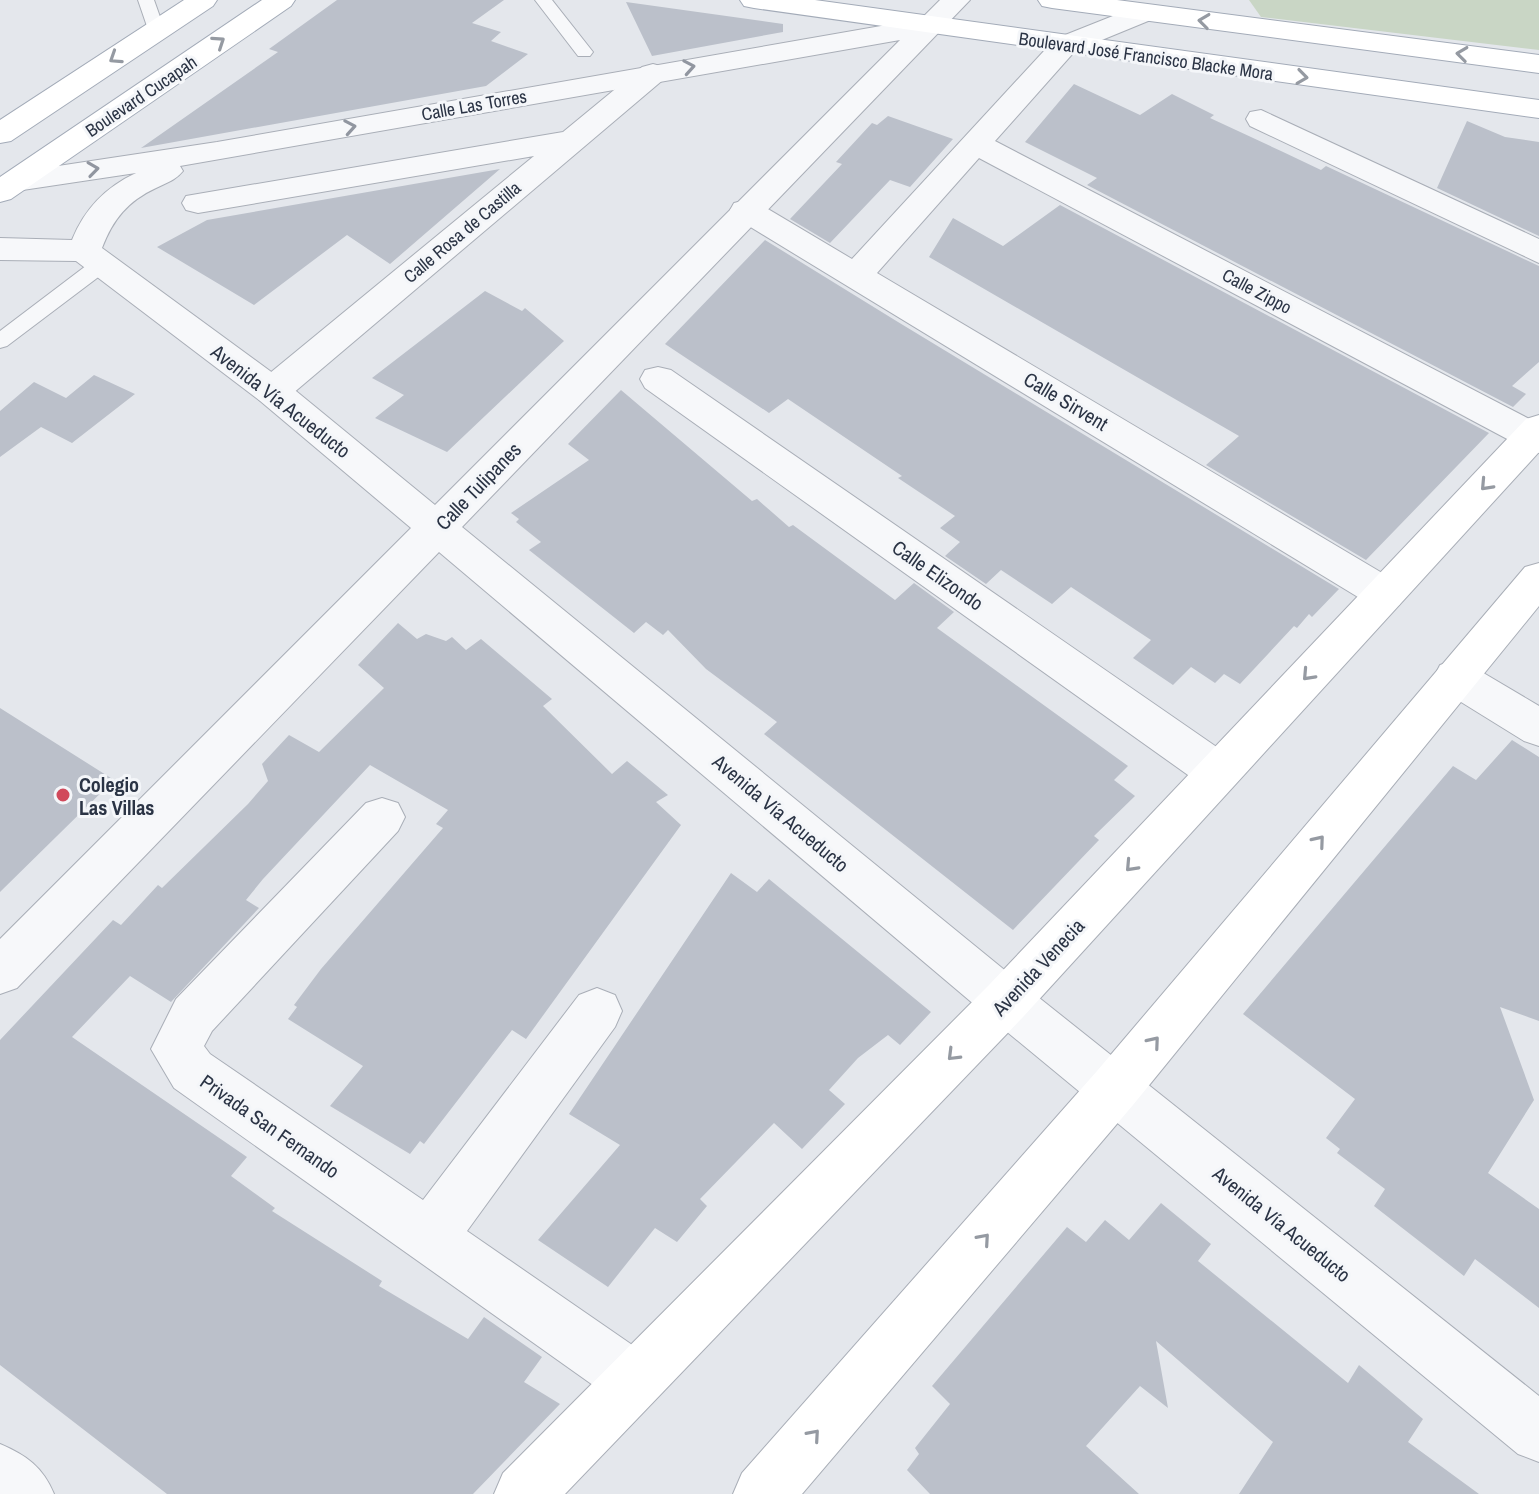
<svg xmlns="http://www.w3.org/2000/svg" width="1539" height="1494" viewBox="0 0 1539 1494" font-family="'Archivo Narrow',sans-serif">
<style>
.green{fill:#c9d6c5}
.building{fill:#bbc0ca}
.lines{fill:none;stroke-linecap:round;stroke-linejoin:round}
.service-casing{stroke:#a9aeb7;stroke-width:2}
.minor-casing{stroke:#a9aeb7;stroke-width:2}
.tertiary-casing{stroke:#a9aeb7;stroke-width:2}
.secondary-casing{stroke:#a9aeb7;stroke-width:2}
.primary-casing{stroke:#a3abb8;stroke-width:2}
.service{fill:#f7f8fa;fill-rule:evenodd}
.minor{fill:#f7f8fa;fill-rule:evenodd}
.tertiary{fill:#f7f8fa;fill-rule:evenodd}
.secondary{fill:#fff;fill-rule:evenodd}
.primary{fill:#fff;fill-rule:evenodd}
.oneway{stroke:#959aa2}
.oneway2{stroke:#9196a0}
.poi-dot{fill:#d1495b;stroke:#f4f6f9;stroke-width:3}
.labels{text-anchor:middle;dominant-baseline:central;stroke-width:6;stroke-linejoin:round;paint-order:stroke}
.far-street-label{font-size:18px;fill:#2b3445;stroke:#f4f6f9}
.street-label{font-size:20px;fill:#2b3445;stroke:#f4f6f9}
.poi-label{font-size:20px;font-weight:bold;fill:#2b3445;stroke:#f4f6f9;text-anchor:start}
</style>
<rect width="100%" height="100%" fill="#e4e7ec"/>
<path class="green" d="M1249,0h290v50l-278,-33z"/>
<path class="building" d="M337,0h167l-32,23 29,9 -10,9 37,13 -42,32 -345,62 137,-96 -9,-3z
M626,2l157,22v8l-131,24z
M1074,84l66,31 32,-21 42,21 -4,3 71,33 40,19 5,-4 213,100v96l-27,24 14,8 -13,13 -426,-222 10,-7 -72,-36z
M888,116l65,23 -43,48 -20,-7 -60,63 -40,-24 52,-55 -6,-2 36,-39 5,2z
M1467,121l38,16 34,5v94l-102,-48z
M500,169l-110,95 -43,-29 -93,70 -97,-58 50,-27z
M1060,205l429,228 -123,127 -160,-95 33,-29 -310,-179 24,-39 50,28z
M765,240l133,82 441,267 -27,28 -3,-3 -12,14 -3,-2 -54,58 -16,-10 -9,9 -24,-16 -18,18 -40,-27 18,-18 -80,-53 -19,17 -51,-34 -15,14 -41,-28 15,-14 -20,-14 15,-12 -57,-38 4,-2 -114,-77 -19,14 -104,-69z
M485,291l37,20 3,-3 39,33 -117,111 -72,-34 29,-23 -32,-17z
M94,375l41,19 -63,49 -31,-16 -41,30v-46l34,-29 32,16z
M621,390l131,111 5,-2 32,28 4,-2 102,75 19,-17 40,29 -17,16 191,138 -14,14 21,16 -41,40 5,4 -86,90 -249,-196 13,-12 -71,-53 -38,-39 -5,5 -17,-13 -12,11 -105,-83 12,-8 -25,-20 3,-3 -8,-6 78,-53 -21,-16z
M398,623l19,16 9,-5 20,7 6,-4 14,13 15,-11 71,60 -9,7 69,68 15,-13 41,34 -12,7 25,23 -155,214 -14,-9 -88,114 -4,-3 -10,13 -80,-48 33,-40 -75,-47 9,-12 -3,-2 27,-36 122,-141 -7,-4 12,-14 -78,-45 -107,114 -17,21 13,8 -88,94 -41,-26 -58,61 175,120 -16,19 44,32 -3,3 110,70 -3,5 89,53 16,-22 58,40 -18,25 36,22 -87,90h-306l-167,-129v-325l113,-120 8,5 37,-40 4,3 86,-84 20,-23 -6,-17 27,-29 30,17 65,-64 -26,-23z
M0,708l114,72 -114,112z
M1512,740l27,17v264l-39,-14 34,93 -46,73 51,36v99l-64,-49 -11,17 -90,-70 11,-17 -48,-36 3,-4 -14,-11 29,-39 -112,-85 210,-248 23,14z
M731,873l26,19 12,-13 162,133 -31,33 -12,-10 -30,23 -29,32 16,14 -43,45 -28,-26 -74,76 7,7 -30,36 -22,-14 -47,59 -70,-47 82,-95 -51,-31z
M1161,1203l50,41 -13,17 150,122 11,-18 64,54 -15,23 71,52h-240l34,-52 -117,-101 12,67 -28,-22 -54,60 53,48h-209l-23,-24 12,-16 -4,-6 35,-44 -18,-18 135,-159 19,15 19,-22 24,20z"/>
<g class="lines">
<g class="service-casing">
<path id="service" d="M138,0h16l11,31 -3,4h-12z
M535,0h17l41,52 -3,4h-12z
M102,258l10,6 -3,5 -102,77 -7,2v-17l95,-72z"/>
</g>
<g class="minor-casing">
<path id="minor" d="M1143,4l10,3 4,6 -4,6 -78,32 -80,90 544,283v29l-13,-4 -547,-291 -102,115 522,310 6,11 -6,11 -14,5 -14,-5 -637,-388 -4,-7 4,-7 12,-3 12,3 94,56 203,-220z
M653,64l11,3 4,6 -4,6 -379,321 -13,4 -13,-4 -5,-9 5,-9 275,-226 -336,57 -12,-3 -4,-7 4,-7 377,-64 79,-65z
M1261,110l278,129v24l-289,-137 -4,-7 4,-7z
M658,367l13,3 563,389 6,13 -6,13 -16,6 -16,-6 -557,-397 -5,-9 5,-9z
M1455,660l15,5 69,41v40l-15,-5 -84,-52 -6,-12 6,-12z
M382,798l16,5 7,14 -7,14 -186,200 -8,15 6,8 213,146 156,-205 18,-7 18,7 7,16 -7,16 -148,204 187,129 9,20 -9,20 -20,9 -20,-9 -440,-312 -23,-39 25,-50 190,-196z
M0,1444c26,11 43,23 54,50h-54z"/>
</g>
<g class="tertiary-casing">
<path id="tertiary" d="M940,0h30l-508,527 561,458 516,411v66l-21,-8 -529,-437 -550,-465 -422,436 -17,6v-55l411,-411 -152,-128 -183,-139 -76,-1v-22l72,2c13,-32 34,-53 64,-67l-120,18 -11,-3 -5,-7 5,-7 212,-32 704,-123zM900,40l-465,465 -150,-123 -183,-134c11,-29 26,-47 54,-60 10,-5 20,-8 27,-17l-3,-5z"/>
</g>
<g class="secondary-casing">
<path id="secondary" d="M1539,415v37l-516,565 -458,477h-71l9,-21 486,-488 537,-566z
M1539,563v43l-406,499 -331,389h-69l9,-21 355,-402 428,-504z"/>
</g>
<g class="primary-casing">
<path id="primary" d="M184,0h33l-4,6 -202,135 -11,2v-23z
M262,0h33l-4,6 -280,193 -11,3v-25z
M740,0h75l724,100v18l-785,-110 -10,-2z
M1038,0h79l422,55v18l-487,-65 -10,-2z"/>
</g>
<use href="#service" class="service"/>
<use href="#minor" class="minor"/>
<use href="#tertiary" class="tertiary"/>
<use href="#secondary" class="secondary"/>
<use href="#primary" class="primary"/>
</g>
<defs><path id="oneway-chevron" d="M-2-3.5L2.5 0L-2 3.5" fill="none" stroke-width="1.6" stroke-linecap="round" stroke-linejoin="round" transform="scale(2)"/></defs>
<g class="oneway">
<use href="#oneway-chevron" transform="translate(1204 21) rotate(-173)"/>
<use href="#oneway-chevron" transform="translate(219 42) rotate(-34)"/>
<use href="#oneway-chevron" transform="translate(1462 54) rotate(-173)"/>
<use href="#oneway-chevron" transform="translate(115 58) rotate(147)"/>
<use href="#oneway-chevron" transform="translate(1302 77) rotate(8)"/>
<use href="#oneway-chevron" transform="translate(1486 485) rotate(133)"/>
<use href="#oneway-chevron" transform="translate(1308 675) rotate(133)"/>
<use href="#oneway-chevron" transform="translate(1319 841) rotate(-50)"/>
<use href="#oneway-chevron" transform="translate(1131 866) rotate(133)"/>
<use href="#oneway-chevron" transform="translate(1154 1042) rotate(-50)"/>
<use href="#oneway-chevron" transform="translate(953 1055) rotate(135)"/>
<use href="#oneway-chevron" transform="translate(984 1239) rotate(-49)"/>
<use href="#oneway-chevron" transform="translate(814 1435) rotate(-49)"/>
</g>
<g class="oneway2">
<use href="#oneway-chevron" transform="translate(689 67) rotate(-10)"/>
<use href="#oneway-chevron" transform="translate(350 127) rotate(-10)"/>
<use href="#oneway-chevron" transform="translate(93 169) rotate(-8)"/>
</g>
<circle class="poi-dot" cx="63" cy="795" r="8"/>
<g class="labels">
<g class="far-street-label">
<text transform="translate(1146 56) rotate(8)">Boulevard José Francisco Blacke Mora</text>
<text transform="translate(141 96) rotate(-34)">Boulevard Cucapah</text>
<text transform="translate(474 105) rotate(-10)">Calle Las Torres</text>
<text transform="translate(462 232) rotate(-40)">Calle Rosa de Castilla</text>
<text transform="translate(1257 291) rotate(28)">Calle Zippo</text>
</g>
<g class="street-label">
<text transform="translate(281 401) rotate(38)">Avenida Vía Acueducto</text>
<text transform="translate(1066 401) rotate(31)">Calle Sirvent</text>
<text transform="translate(478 486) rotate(-46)">Calle Tulipanes</text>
<text transform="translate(938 575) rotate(35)">Calle Elizondo</text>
<text transform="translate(781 813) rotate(40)">Avenida Vía Acueducto</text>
<text transform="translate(1038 967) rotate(-47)">Avenida Venecia</text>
<text transform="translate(270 1126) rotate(35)">Privada San Fernando</text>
<text transform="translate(1282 1224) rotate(39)">Avenida Vía Acueducto</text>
</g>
<g class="poi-label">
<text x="79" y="784">Colegio<tspan x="79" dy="23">Las Villas</tspan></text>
</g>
</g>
</svg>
